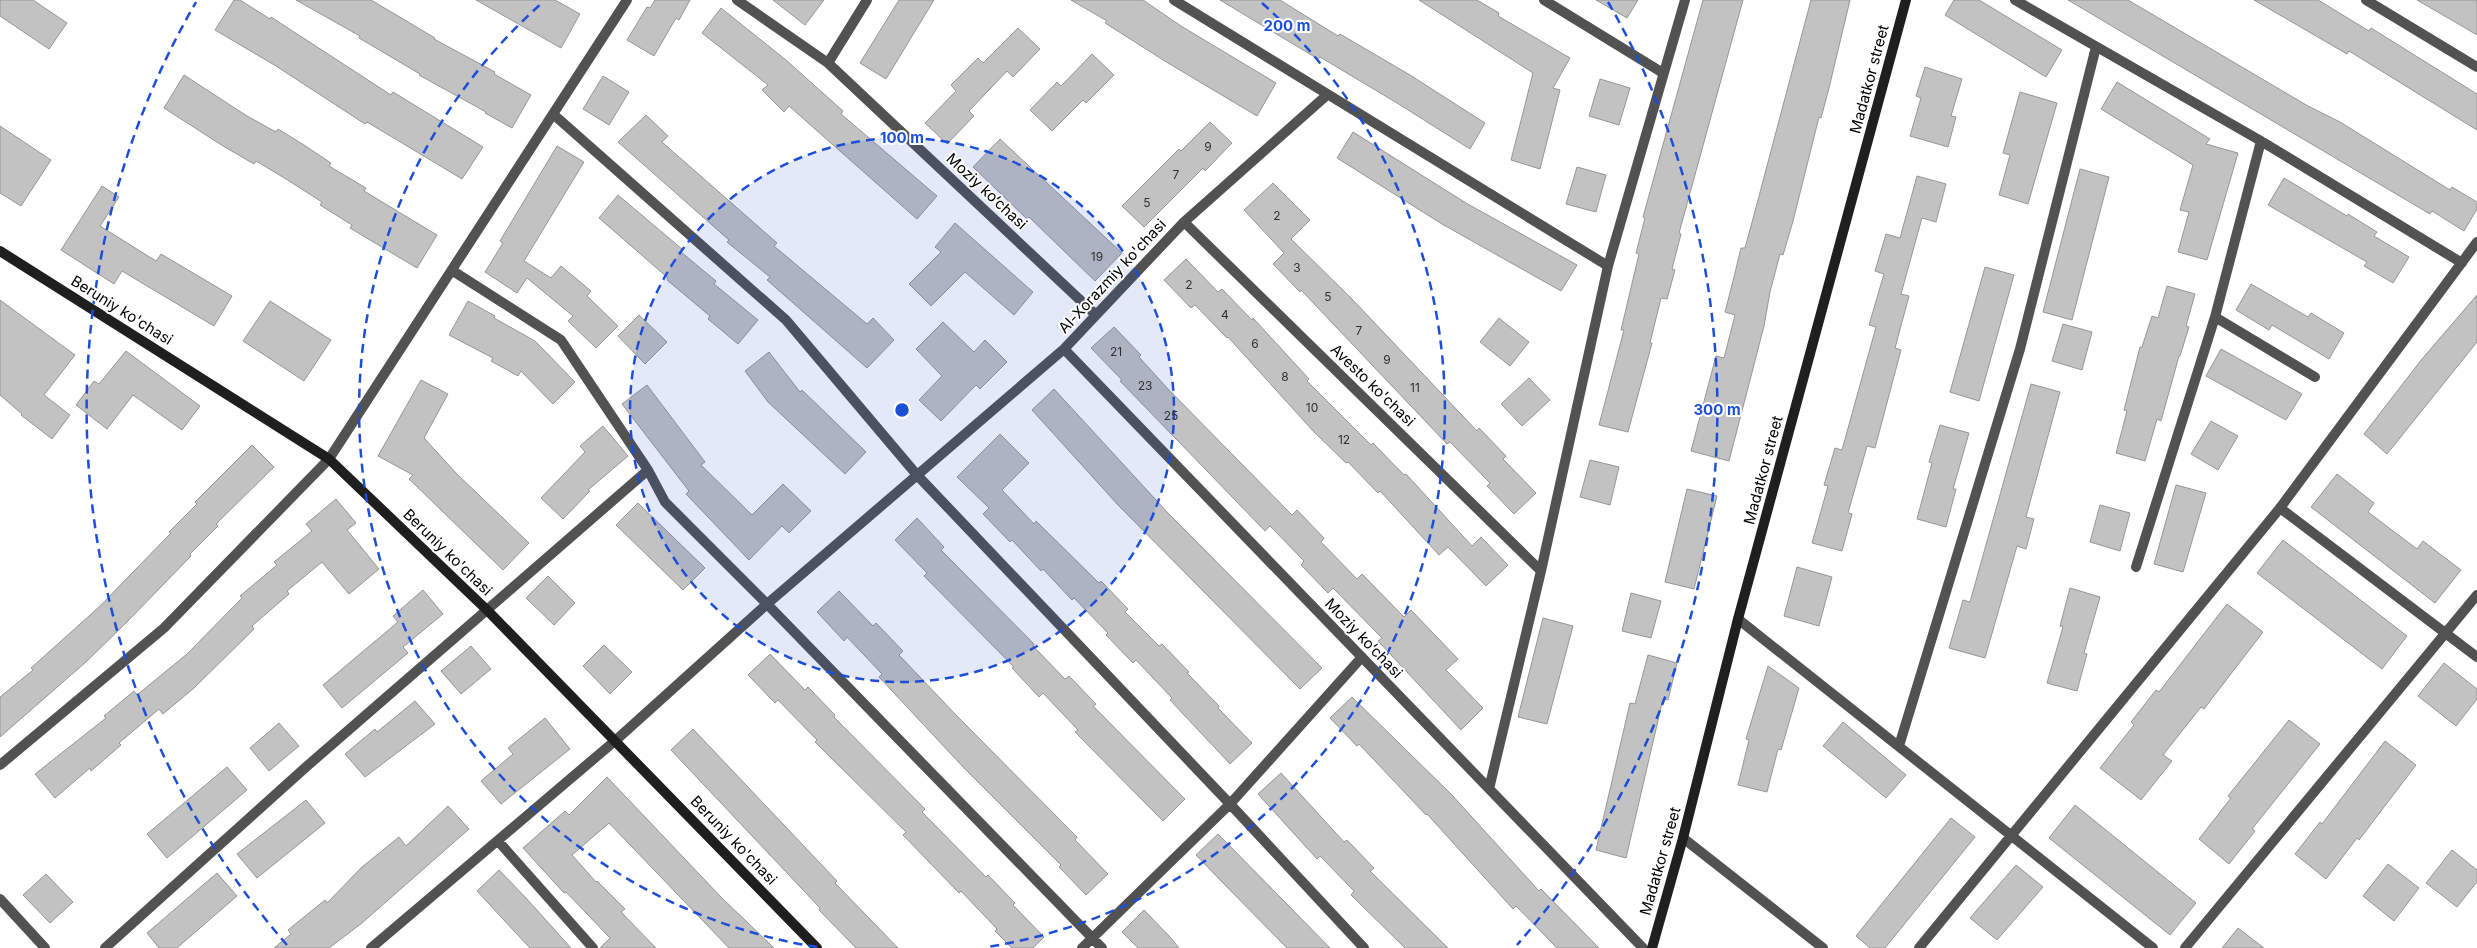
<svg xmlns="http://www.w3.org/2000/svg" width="2477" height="948" viewBox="0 0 2477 948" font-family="Inter,sans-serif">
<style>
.building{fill:#c2c2c2;stroke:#969696}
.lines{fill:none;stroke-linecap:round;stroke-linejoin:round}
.street{stroke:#525252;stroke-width:10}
.secondary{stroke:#1f1f1f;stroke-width:10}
.ring{fill:none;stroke:#1d4ed8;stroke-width:2.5;stroke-dasharray:9 6}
.labels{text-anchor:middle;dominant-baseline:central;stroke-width:4;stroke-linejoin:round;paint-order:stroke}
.number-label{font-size:12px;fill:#303030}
.street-label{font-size:15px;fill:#000;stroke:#fff}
.centre{fill:#1d4ed8;stroke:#fff;stroke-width:2.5}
.ring-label{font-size:15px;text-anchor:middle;font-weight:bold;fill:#1d4ed8;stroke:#fff;stroke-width:4;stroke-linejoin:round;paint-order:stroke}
</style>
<rect width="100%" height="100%" fill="#fff"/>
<path class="building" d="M0,0h33l34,23 -18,26 -49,-33z
M234,0h6l30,19 1,-2 120,78 2,-3 90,55 -21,32 -95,-57 -2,2 -89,-58 -61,-36z
M296,0h75l64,38 -1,1 61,33 -1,2 37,21 -19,33 -27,-15 1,-1 -67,-37 1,-1 -61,-36 1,-2z
M476,0h79l25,14 -19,34z
M655,0h35l-11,20 -3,-2 -22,38 -27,-16 20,-33 3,1z
M773,0h51l-19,25z
M899,0h35l-48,79 -26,-16z
M1071,0h72l38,26 95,57 -19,33 -89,-53 -63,-40 2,-2z
M1220,0h60l58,36 2,-2 70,41 75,48 -15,26 -73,-46 -77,-46 -2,2z
M1419,0h58l22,13 -1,3 72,42 -17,30 7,2 -20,79 -29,-9 22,-87z
M1596,0h42l-11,18z
M1703,0h40l-64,233 2,1 -9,35 3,1 -8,29 -6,-1 -11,45h2l-24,89 -29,-7 25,-95h-3l18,-76 -3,-1 9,-35 -2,-1z
M1811,0h39l-21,88 -8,30 -2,-1 -26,104 -10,34 -3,-1 -10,38 -6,34 -35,135 -38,-10 25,-95 8,2 11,-43 -10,-3 9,-35 7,-29h4l9,-33z
M1954,0h25l83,50 -16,27 -101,-62z
M2068,0h60l180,106 32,16 110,68 2,-3 25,15v7l-13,22 -32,-20 -2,3z
M2254,0h64l51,31 2,-3 106,66v36l-128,-79 -2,3z
M2417,0h60v35l-22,-13z
M721,8l65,52 57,51 -2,3 96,82 -20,23 -128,-113 -5,6 -22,-22 6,-5 -66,-52z
M1018,28l22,21 -27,28 -6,-6 -38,40 5,5 -27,28 -22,-21 31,-32 -5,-6 27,-27 5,5z
M1092,54l22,21 -28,28 -3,-3 -31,31 -22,-21 27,-28 4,4z
M1925,67l37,12 -11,37 5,1 -8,30 -38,-11 11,-38 -5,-2z
M184,75l63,41 29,16 2,-3 26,16 27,18 -2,3 37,22 -2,3 73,44 -20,33 -67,-40 2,-3 -32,-20 2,-3 -36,-23 -30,-18 -2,3 -31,-18 -59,-38z
M603,76l26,16 -20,33 -26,-16z
M1600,79l30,9 -11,37 -30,-9z
M2117,82l93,57 -4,5 32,9 -31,107 -29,-8 11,-40 -9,-2 13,-45 -92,-56z
M2020,92l37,11 -29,101 -29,-9 11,-40 -7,-2z
M646,115l22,21 -6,6 115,101 -3,3 93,78 6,-6 21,22 -27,28 -100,-88 3,-3 -43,-35 2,-2 -111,-98z
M1210,122l22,21 -27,28 -2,-3 -59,59 -22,-21 57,-57 2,2z
M0,126l51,34 -30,46 -21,-13z
M1353,132l113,71 111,62 -16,26 -119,-67 -105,-66z
M1000,139l122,114 -27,28 -66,-64 -2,2 -54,-52z
M557,146l27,16 -60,99 27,17 10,-12 30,25 -4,5 31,30 -22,22 -28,-27 5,-5 -46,-38 -10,15 -32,-21 18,-29 -3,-2z
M1577,167l29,8 -10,37 -30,-8z
M2080,169l29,8 -37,143 -29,-8z
M1917,176l29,8 -10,38 -14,-4 -21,76 8,2 -14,52 6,2 -26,98 -8,-2 -19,67 4,1 -10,37 -30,-8 16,-57 -4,-1 11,-37 7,2 34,-123 -7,-2 15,-51 -9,-3 11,-37 14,4z
M2284,178l63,38 1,-2 29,18 -3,4 35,21 -16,26 -29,-17 3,-4 -99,-57z
M1273,183l37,37 -19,19 61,60 125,132 2,-3 27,28 -3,3 33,34 -22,21 -27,-28 3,-3 -40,-41 -3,2 -146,-154 -1,2 -27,-28 11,-11 -40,-43z
M102,186l17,11 -19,29 56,35 5,-7 71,42 -18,30 -92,-55 -8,13 -53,-34z
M618,195l64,54 -1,3 35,29 -2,3 44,36 -20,24 -30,-25 2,-3 -43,-36 1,-2 -69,-60z
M955,223l78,69 -19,23 -49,-43 -34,34 -22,-22 32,-32 -6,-5z
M1186,259l32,33 4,-3 30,31 1,-2 56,61 -2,2 64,64 2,-2 31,32 2,-1 66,72 9,-9 27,28 -22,21 -38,-39 -9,8 -59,-64 -2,2 -30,-31 -2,1 -32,-31 -86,-95 -1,1 -32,-33 -4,3 -27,-28z
M1985,267l29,8 -35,126 -29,-9z
M2251,284l57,33 3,-4 33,20 -15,26 -57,-34 -3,5 -33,-20z
M2167,286l28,8 -9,32 3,1 -9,29h-1l-18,65 -4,-2 -12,42 -29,-8 11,-42 -3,-1 16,-63h2l10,-31 6,2z
M2477,295v47l-90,112 -23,-20 58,-75z
M0,300l75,55 -31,40 26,20 -18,24 -31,-24 1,-1 -22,-19z
M270,301l61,39 -27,41 -61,-40z
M468,301l27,15 -1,2 41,23 40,41 -22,22 -32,-33 -3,5 -27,-15 2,-3 -44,-23z
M639,315l28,27 -22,22 -27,-28z
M1499,318l30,24 -19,24 -30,-24z
M943,322l31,30 11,-12 22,22 -27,27 -4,-4 -35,36 -22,-21 23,-24 -26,-27z
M2063,324l29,8 -10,38 -30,-9z
M1114,327l27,28 -2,2 29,32 124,126 5,-5 27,28 -3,4 36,37 5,-5 42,43 7,-7 47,49 -12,11 37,38 -22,22 -83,-89 4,-3 -49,-50 -5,5 -27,-28 3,-4 -34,-35 -5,5 -145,-150 2,-1 -31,-32z
M2221,349l81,45 -16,26 -80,-44z
M126,351l74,55 -18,24 -49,-35 -26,34 -31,-24 18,-24 5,3z
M769,352l31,40 2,-2 64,62 -21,22 -77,-72 -23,-31z
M1529,378l21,22 -28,26 -21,-22z
M421,380l27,14 -24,44 33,36 72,69 -26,27 -94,-91 4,-4 -35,-19z
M2031,384l29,8 -34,125 8,2 -8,30 -9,-3 -32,112 -36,-10 14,-48 7,2z
M647,385l58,77 -4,3 51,50 31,-31 28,27 -22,22 -7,-7 -33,34 -63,-66 3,-3 -67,-87z
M1054,389l114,124 154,155 -22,21 -182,-184 -86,-95z
M2211,421l27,15 -20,34 -27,-16z
M1940,425l29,8 -16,56h3l-10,38 -29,-8 15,-56 -3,-1z
M603,426l25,30 -40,34 2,1 -27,28 -22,-21 44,-46 -5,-6z
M1000,434l29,29 -27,27 32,34 2,-3 63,62 2,-2 27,28 -3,3 34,34 3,-2 27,28 -2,1 32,33 -1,2 34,35 -22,21 -60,-64 2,-2 -36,-38 -3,3 -27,-28 2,-2 -34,-35 -2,2 -29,-31 -2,2 -29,-31 -2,2 -27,-28 6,-6 -32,-31z
M252,445l22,22 -58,57 2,2 -28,28 1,2 -64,66 -41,40 -86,75v-40l33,-27 -2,-2 68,-61 72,-74 -2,-1 28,-28 -2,-2z
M1590,460l29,7 -9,38 -30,-8z
M2337,474l37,29 -6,9 49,37 6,-8 38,29 -26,33 -124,-96z
M2176,485l30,8 -23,79 -29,-8z
M1687,489l30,7 -23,93 -29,-7z
M336,499l20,24 -9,7 32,39 -30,25 -27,-32 -35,29 2,3 -37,32 2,3 -60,59 -31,26 -4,-5 -40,34 2,2 -30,26 -1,-3 -35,30 -20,-24 71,-56 -2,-2 30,-25 3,4 50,-41 55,-56 -2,-2 37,-31 -3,-3 38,-31 -6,-7z
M638,503l67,65 -22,22 -67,-65z
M2100,505l30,8 -10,38 -30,-9z
M917,518l27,29 -3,3 93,94 -1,2 32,33 4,-3 27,28 -3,2 92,93 -22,22 -88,-89 3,-2 -35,-37 -4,4 -27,-29 2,-1 -90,-91 3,-3 -32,-33z
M2283,540l124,96 -25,33 -125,-96z
M1797,567l35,10 -13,49 -35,-10z
M548,576l27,27 -21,22 -28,-27z
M2070,588l30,9 -16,56 3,1 -10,37 -30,-8 16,-56 -3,-1z
M423,590l20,24 -40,33 5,6 -66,55 -19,-23 75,-63 -5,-6z
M839,591l34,35 3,-3 27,28 -4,4 58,61 120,121 -2,3 33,34 -22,21 -27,-28 2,-2 -97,-97 -85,-91 3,-3 -35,-37 -3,4 -27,-29z
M1631,593l30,8 -10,37 -29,-7z
M2227,604l36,28 -59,77 -3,-2 -38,48 9,6 -31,39 -41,-32 34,-43 -3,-3 25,-32 3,2z
M1543,618l30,8 -26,98 -29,-7z
M604,645l28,27 -22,22 -27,-28z
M471,646l20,23 -30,25 -20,-23z
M770,654l35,36 3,-3 27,28 -1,2 91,92 -3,3 64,65 2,-2 27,28 -2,2 31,32 -11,11h-21l-17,-17 2,-2 -36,-38 -2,2 -56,-58 3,-3 -91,-90 2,-2 -39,-40 -3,3 -27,-28z
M1648,655l29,8 -9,37 -5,-1 -37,159 -30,-8 34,-147 5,1z
M2444,663l33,26v10l-21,27 -38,-30z
M1768,666l31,22 -18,62 -3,-1 -11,43 -29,-7 11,-45 -3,-1z
M1352,697l100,98 87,96 2,-2 58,59h-42l-41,-42 -3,3 -86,-95 -1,1 -67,-71 -2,2 -27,-28z
M415,701l20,23 -70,53 -20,-23 30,-25 2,3z
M545,718l25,31 -69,55 -20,-23 32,-27 -5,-6z
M2289,720l31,24 -68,85 3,2 -26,33 -30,-25 32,-41 -3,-2z
M1843,722l63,53 -20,23 -63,-52z
M279,723l20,23 -30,25 -19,-23z
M693,729l144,152 -2,2 63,65h-42l-37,-38 1,-2 -149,-158z
M2385,741l31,24 -57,75 -2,-2 -31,41 -31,-25 25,-32 2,2z
M227,767l20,23 -80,68 -20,-24z
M1281,773l63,69 3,-2 27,28 -4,3 78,77h-43l-54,-53 3,-4 -34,-35 -3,3 -59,-65z
M607,777l114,120 53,51h-45l-120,-125 -37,32 24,27 1,-1 28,28 -4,3 35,36h-56l10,-10 -44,-46 -2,1 -41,-45 42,-37 4,4z
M306,800l19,23 -68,55 -20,-24z
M2075,805l121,98 -26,32 -121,-97z
M448,806l21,23 -107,94 -33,25h-55l17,-14 -3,-4 37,-30 2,3 35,-36 37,-30 7,9z
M1951,818l24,19 -90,111h-15l-14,-12z
M1218,834l65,66 47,48h-43l-64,-65 -27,-28z
M2452,850l25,20v12l-20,25 -31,-24z
M2388,864l31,24 -25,33 -31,-25z
M2016,865l27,22 -46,53 -27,-22z
M499,870l27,28 45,50h-41l-16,-17 -37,-40z
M217,873l20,23 -60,52h-18l-12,-15z
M46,874l27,28 -23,21 -27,-28z
M1144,910l27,28 8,10h-41l-16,-16z
M2238,928l26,20h-42z"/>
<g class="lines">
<path class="street" d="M737,0l91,63 268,252
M1174,0l434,266
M1544,0l119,73
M2015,0l246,141 201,122
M2366,0l111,67
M828,63l39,-63
M553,114l233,206 131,155 313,329 134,144
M1184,222l357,349
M453,271l108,69 87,130 17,32 102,102 335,344
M2215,317l100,60
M1064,349l579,599
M2280,508l197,149
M2136,567l79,-250 46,-176
M1738,619l415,329
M1899,746l121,-397 76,-302
M0,765l164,-137 165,-169 298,-459
M1489,789l52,-218 67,-305 77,-266
M1683,838l140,110
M498,841l95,107
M0,899l45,49
M105,948l201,-181 342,-297
M371,948l245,-208 151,-136 297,-255 120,-127 143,-127
M1082,948l148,-144 132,-147
M1919,948l361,-440 197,-266
M2185,948l292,-353"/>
<path class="secondary" d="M0,251l329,208 159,152 329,337
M1652,948l31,-110 55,-219 168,-619"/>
</g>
<circle cx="902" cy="410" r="272" fill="#1d4ed8" fill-opacity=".12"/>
<g class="ring">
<circle cx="902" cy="410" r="272"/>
<path d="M817 947A544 544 0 0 1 542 3M1262 3A544 544 0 0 1 987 947"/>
<path d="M287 945A815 815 0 0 1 196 2M1608 2A815 815 0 0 1 1517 945"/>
</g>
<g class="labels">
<g class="number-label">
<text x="1208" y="146">9</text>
<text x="1176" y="174">7</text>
<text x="1147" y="202">5</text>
<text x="1277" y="215">2</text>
<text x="1097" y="256">19</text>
<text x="1297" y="267">3</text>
<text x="1189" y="284">2</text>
<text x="1328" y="296">5</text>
<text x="1225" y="314">4</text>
<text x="1359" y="330">7</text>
<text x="1255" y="343">6</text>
<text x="1116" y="351">21</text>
<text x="1387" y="359">9</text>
<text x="1285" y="376">8</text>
<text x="1145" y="385">23</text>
<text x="1415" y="387">11</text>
<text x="1312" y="407">10</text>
<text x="1171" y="415">25</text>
<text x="1344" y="439">12</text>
</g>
<g class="street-label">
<text transform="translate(1869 79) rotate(-75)">Madatkor street</text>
<text transform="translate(987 191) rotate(43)">Moziy ko‘chasi</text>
<text transform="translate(1112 276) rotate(-47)">Al-Xorazmiy ko'chasi</text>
<text transform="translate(122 310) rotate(32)">Beruniy ko'chasi</text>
<text transform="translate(1373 385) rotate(44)">Avesto ko'chasi</text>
<text transform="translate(1763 470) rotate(-75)">Madatkor street</text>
<text transform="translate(448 552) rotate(44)">Beruniy ko'chasi</text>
<text transform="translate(1364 638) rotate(46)">Moziy ko‘chasi</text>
<text transform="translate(734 840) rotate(46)">Beruniy ko'chasi</text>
<text transform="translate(1660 861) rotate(-74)">Madatkor street</text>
</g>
</g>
<circle cx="902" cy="410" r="8" class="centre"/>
<g class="ring-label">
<text x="1287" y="31">200 m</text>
<text x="902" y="143">100 m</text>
<text x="1717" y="415">300 m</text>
</g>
</svg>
